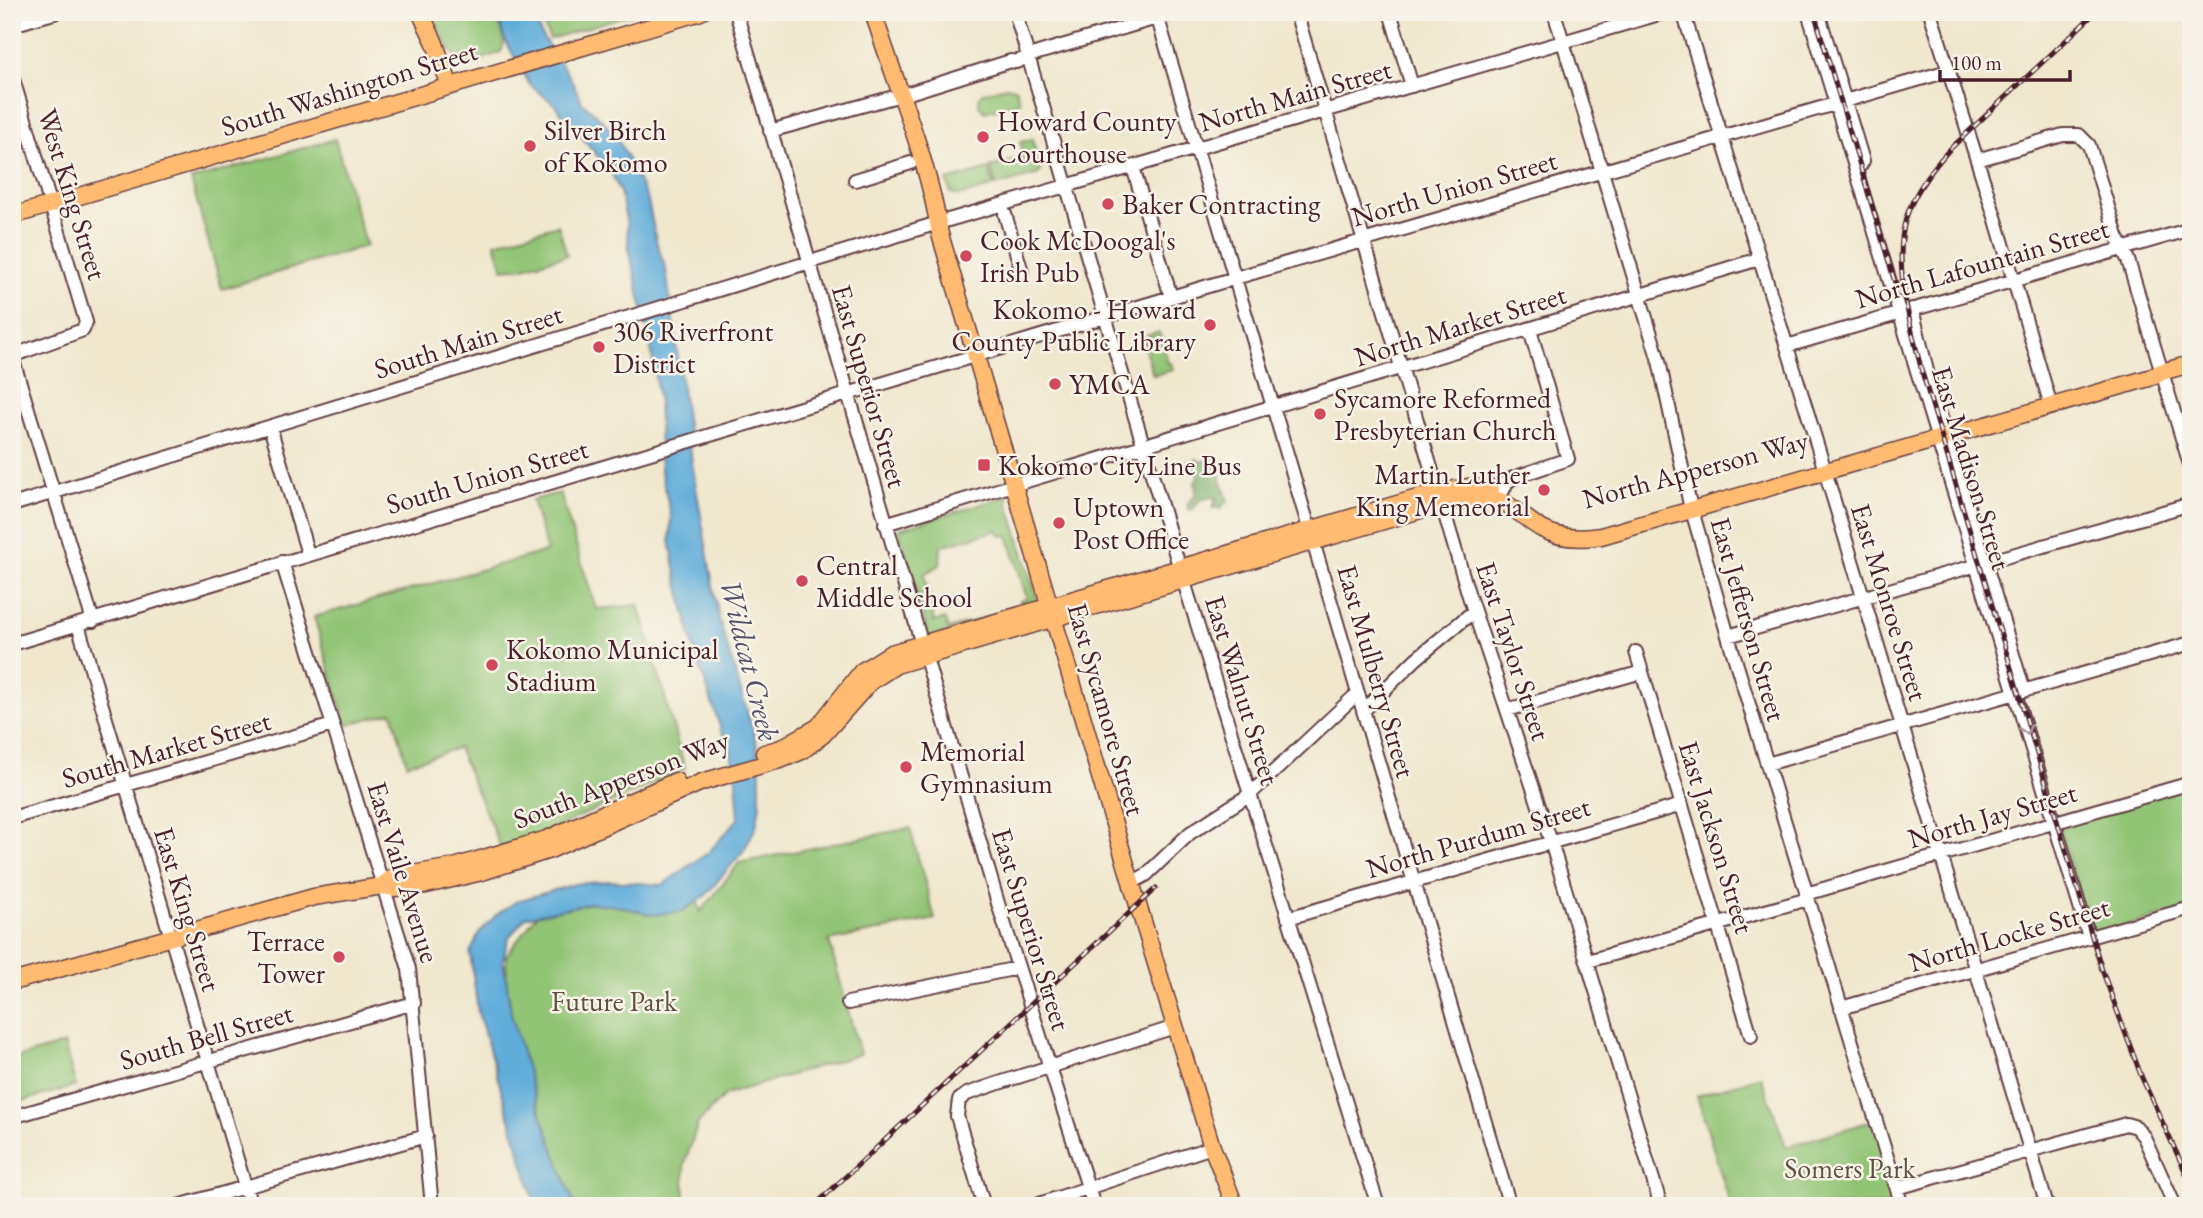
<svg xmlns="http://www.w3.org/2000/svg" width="2203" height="1218" viewBox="0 0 2203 1218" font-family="'EB Garamond',serif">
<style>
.green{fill:#91c475;stroke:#6e7250;stroke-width:2;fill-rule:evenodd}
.forest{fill:#74aa66;stroke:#5f6448;stroke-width:2}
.water{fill:#61adda;stroke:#566682;stroke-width:2}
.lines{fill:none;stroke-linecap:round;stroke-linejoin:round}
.minor-casing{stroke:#633d43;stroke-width:16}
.major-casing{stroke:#633d43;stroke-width:19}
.minor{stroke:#fff;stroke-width:12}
.major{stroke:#ffbb71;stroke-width:16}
.rail-casing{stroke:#4a1f2b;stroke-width:5}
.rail{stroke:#f7f3e8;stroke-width:2.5;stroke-dasharray:8;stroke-linecap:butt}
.oneway{stroke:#ae9aa0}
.poi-dot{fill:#d1495b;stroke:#f7f3e8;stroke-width:2.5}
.labels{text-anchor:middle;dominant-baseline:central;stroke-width:5;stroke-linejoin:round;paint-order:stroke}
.street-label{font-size:28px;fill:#4a1f2b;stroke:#f7f3e8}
.poi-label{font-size:28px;fill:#4a1f2b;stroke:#f7f3e8;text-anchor:start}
.park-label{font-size:28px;fill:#5f5141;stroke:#f7f3e8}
.water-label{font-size:30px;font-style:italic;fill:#525168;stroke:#f7f3e8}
</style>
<rect width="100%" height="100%" fill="#f7f3e8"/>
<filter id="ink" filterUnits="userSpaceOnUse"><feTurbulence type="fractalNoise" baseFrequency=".0143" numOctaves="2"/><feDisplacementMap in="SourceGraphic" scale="14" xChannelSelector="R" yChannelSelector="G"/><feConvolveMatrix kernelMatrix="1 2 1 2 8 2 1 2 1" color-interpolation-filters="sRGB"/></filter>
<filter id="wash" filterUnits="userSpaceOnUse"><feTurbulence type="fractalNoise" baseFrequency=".00686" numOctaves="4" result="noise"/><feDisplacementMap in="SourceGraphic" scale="28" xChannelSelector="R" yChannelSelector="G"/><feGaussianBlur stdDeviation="1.57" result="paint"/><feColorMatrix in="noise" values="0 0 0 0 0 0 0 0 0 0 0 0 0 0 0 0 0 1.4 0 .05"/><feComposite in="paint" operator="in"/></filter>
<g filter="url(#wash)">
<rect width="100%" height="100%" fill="#f0e7cd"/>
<path class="green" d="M433,12h63c4,13 12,28 5,40 -10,4 -23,10 -33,11 -17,0 -29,-37 -35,-51z
M537,12h101l-88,27z
M1009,86l7,3 4,13 -35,10 -6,-6v-8l3,-5z
M335,139l31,107 -144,43 -31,-109z
M1032,139l9,31 -2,4 -43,12 -5,-19 33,-10 -4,-15z
M989,169l5,17 -35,10 -8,-3 -4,-12z
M558,225l9,30 -43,12 -21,2 -8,-26z
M1159,332l9,31h3l2,7 -20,5 -10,-33 4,-1 -1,-5z
M560,493l36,116 43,-4 46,164 -148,67 -36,12 -43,-100 -51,16 -15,-52 -46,13 -32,-108 233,-66 -15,-51z
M1008,496v7l30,99 -109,36 -30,-109zM998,530l2,6 8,-1 19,64 -7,2 2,6 -74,22 -3,-10 -11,3 -10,-48 16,-9 1,-19z
M2191,783v125l-102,29 -31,-116z
M910,828l25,91 -106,22 31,113 -135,41 -27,28 -14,42 1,40 -111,1 -66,-186 -2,-64 39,-52 149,-14 7,22 38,-49z
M64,1044l12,42 -64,18v-45z
M1761,1076l25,71 89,-27 27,86h-171l-34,-110z"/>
<path class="forest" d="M1197,459l2,3 16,-3 13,42 -7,7h-8l3,-9 -4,-2 -12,3 -7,9 -4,1 -2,-6c7,-7 11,-11 8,-21l3,-5 -2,-8 -9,2 -3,-8z"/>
<path class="water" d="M496,12h36l10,24 27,40 13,26 23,21 15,20 28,58 9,43 9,25 27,201 26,150 37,121 4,33v30l-4,23 -12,23 -39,46 -22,15 -30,4 -30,-8 -31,-4 -66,14 -17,20 -6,23 9,57 25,87 38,102h-37l-5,-10 -55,-184 -8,-59 9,-20 17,-18 21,-14 58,-17 36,-3 51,4 47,-33 30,-34 -3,-39 -5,-27 -10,-22 -27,-81 -17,-70 -7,-38 1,-25 -10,-44 -3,-75 -8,-56 -21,-92 -2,-25 -7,-32 -9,-20 -57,-68 -24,-19 -25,-45z"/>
</g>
<g filter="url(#ink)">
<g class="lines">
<g class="minor-casing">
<path id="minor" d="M736,12l264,898 94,296
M1015,12l165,557 198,637
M1156,12l354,1194
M1296,12l173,584 82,246 110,364
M1390,12l22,74
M1554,12l105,349 30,139 39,136 174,570
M1683,12l123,396 241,798
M1808,12l281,925
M1818,12l45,149 -3,5
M1930,12l66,208 53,179
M12,25l45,-13
M12,76l74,246 -3,8 -71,26
M770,131l142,-39 99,-31 5,1 22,-9 139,-41
M1977,160l86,-25h16l10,10 28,91 11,24 63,208
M1133,167l38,130
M855,180l56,-17
M1005,214l17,58
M1912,309l15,62 97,320
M1787,346l404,-117
M12,357l81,264
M270,427l38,127
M1498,501l9,-19 6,-4 55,-19 -38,-129
M12,505l926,-282 728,-211
M885,524l874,-265
M282,562l127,407 23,237
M78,625l173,581
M1728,636l463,-132
M12,644l1223,-366 713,-207
M1636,652l115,384
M1507,710l135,-38
M1363,711l53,-52 58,-48
M1767,764l424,-121
M12,818l321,-93
M1131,883l15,-8 44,-42 59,-38 109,-102
M1806,894l385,-111
M1288,918l394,-113
M1588,961l220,-62
M848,1003l170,-35
M1841,1008l350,-100
M12,1117l402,-114
M1897,1188l229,-64 10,3 8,10 31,69
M178,1206l248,-70
M984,1206l-27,-90 2,-16 8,-6 32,-11 176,-56
M1033,1206l179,-59"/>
</g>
<g class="major-casing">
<path id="major" d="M420,12l14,29 16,45
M873,12c23,74 55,146 67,222l194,658 78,255 23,59
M12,216l689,-204
M764,753l17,-5 37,-21 44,-56 29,-18 547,-161 31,-5 22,1
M382,886l11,-9 61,-10 93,-28 129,-58
M12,982l302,-85 68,-11 13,2 31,-3 56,-13 68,-22 152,-68 81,-23 19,-8 21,-16 47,-53 26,-17 545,-161c16,-3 32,-8 49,-6 20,3 35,22 52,31 18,10 40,10 59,7l548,-158 12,-6 30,-8"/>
</g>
<use href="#minor" class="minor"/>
<use href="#major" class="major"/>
<g class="rail-casing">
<path id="rail" d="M1814,12l85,284
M2096,12l-147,138c-18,20 -35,42 -43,68 -14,46 5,109 16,154l180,598 40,108 49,106
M814,1206l342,-318"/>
</g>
<use href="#rail" class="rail"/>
</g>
<defs><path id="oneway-chevron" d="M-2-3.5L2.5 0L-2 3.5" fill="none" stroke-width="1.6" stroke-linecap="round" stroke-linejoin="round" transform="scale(1.75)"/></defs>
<use class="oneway" href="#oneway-chevron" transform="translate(2026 730) rotate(73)"/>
</g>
<g class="poi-dot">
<circle cx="983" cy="137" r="7"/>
<circle cx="530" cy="146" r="7"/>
<circle cx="1108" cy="204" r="7"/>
<circle cx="966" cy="256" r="7"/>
<circle cx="1210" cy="325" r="7"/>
<circle cx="599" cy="347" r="7"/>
<circle cx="1055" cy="384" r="7"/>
<circle cx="1320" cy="414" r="7"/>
<rect x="977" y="458" width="14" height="14" rx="3.5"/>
<circle cx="1544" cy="490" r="7"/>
<circle cx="1059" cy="523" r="7"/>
<circle cx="802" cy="581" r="7"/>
<circle cx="492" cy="665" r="7"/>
<circle cx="906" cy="767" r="7"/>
<circle cx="339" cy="957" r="7"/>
</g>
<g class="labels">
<g class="street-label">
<text transform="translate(349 88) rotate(-17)">South Washington Street</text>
<text transform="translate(1295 95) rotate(-16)">North Main Street</text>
<text transform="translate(1454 188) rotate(-16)">North Union Street</text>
<text transform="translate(73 194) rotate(73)">West King Street</text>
<text transform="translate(1982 263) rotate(-16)">North Lafountain Street</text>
<text transform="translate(1460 325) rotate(-17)">North Market Street</text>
<text transform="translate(468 341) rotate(-17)">South Main Street</text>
<text transform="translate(870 386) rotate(74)">East Superior Street</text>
<text transform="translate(1972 468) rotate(73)">East Madison Street</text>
<text transform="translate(1695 469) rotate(-15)">North Apperson Way</text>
<text transform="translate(487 476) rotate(-16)">South Union Street</text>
<text transform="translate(1890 602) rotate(73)">East Monroe Street</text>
<text transform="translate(1749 619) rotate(74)">East Jefferson Street</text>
<text transform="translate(1514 651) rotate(72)">East Taylor Street</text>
<text transform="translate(1377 671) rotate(74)">East Mulberry Street</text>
<text transform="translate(1243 690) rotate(73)">East Walnut Street</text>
<text transform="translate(1107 709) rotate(74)">East Sycamore Street</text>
<text transform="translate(166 749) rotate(-16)">South Market Street</text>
<text transform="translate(621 779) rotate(-21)">South Apperson Way</text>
<text transform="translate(1992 815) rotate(-16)">North Jay Street</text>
<text transform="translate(1478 837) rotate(-16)">North Purdum Street</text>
<text transform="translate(1717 837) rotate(73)">East Jackson Street</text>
<text transform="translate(404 872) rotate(73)">East Vaile Avenue</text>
<text transform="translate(188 909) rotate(73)">East King Street</text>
<text transform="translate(1032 929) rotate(73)">East Superior Street</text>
<text transform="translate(2009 934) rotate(-16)">North Locke Street</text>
<text transform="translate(206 1036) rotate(-16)">South Bell Street</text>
</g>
<g class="poi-label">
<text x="997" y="121">Howard County<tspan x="997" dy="32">Courthouse</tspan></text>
<text x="544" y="130">Silver Birch<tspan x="544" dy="32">of Kokomo</tspan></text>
<text x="1122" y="204">Baker Contracting</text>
<text x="980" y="240">Cook McDoogal's<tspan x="980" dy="32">Irish Pub</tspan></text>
<text x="1196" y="309" text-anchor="end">Kokomo - Howard<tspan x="1196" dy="32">County Public Library</tspan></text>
<text x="613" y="331">306 Riverfront<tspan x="613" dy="32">District</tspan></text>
<text x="1069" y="384">YMCA</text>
<text x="1334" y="398">Sycamore Reformed<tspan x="1334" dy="32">Presbyterian Church</tspan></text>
<text x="998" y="465">Kokomo CityLine Bus</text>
<text x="1530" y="474" text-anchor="end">Martin Luther<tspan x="1530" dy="32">King Memeorial</tspan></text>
<text x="1073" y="507">Uptown<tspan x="1073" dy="32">Post Office</tspan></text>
<text x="816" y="565">Central<tspan x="816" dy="32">Middle School</tspan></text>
<text x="506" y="649">Kokomo Municipal<tspan x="506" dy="32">Stadium</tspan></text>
<text x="920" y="751">Memorial<tspan x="920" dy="32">Gymnasium</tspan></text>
<text x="325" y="941" text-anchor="end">Terrace<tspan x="325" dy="32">Tower</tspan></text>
</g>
<g class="park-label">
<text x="614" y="1001">Future Park</text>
<text x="1850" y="1168">Somers Park</text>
</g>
<g class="water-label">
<text transform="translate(750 660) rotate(76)">Wildcat Creek</text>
</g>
</g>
<rect width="2203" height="1218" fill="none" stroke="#f7f3e8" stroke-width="42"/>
<path d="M1940 70v10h130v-10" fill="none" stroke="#4a1f2b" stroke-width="3.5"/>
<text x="1951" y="70" font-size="21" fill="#4a1f2b" stroke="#f7f3e8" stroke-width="5" paint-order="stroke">100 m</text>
</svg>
